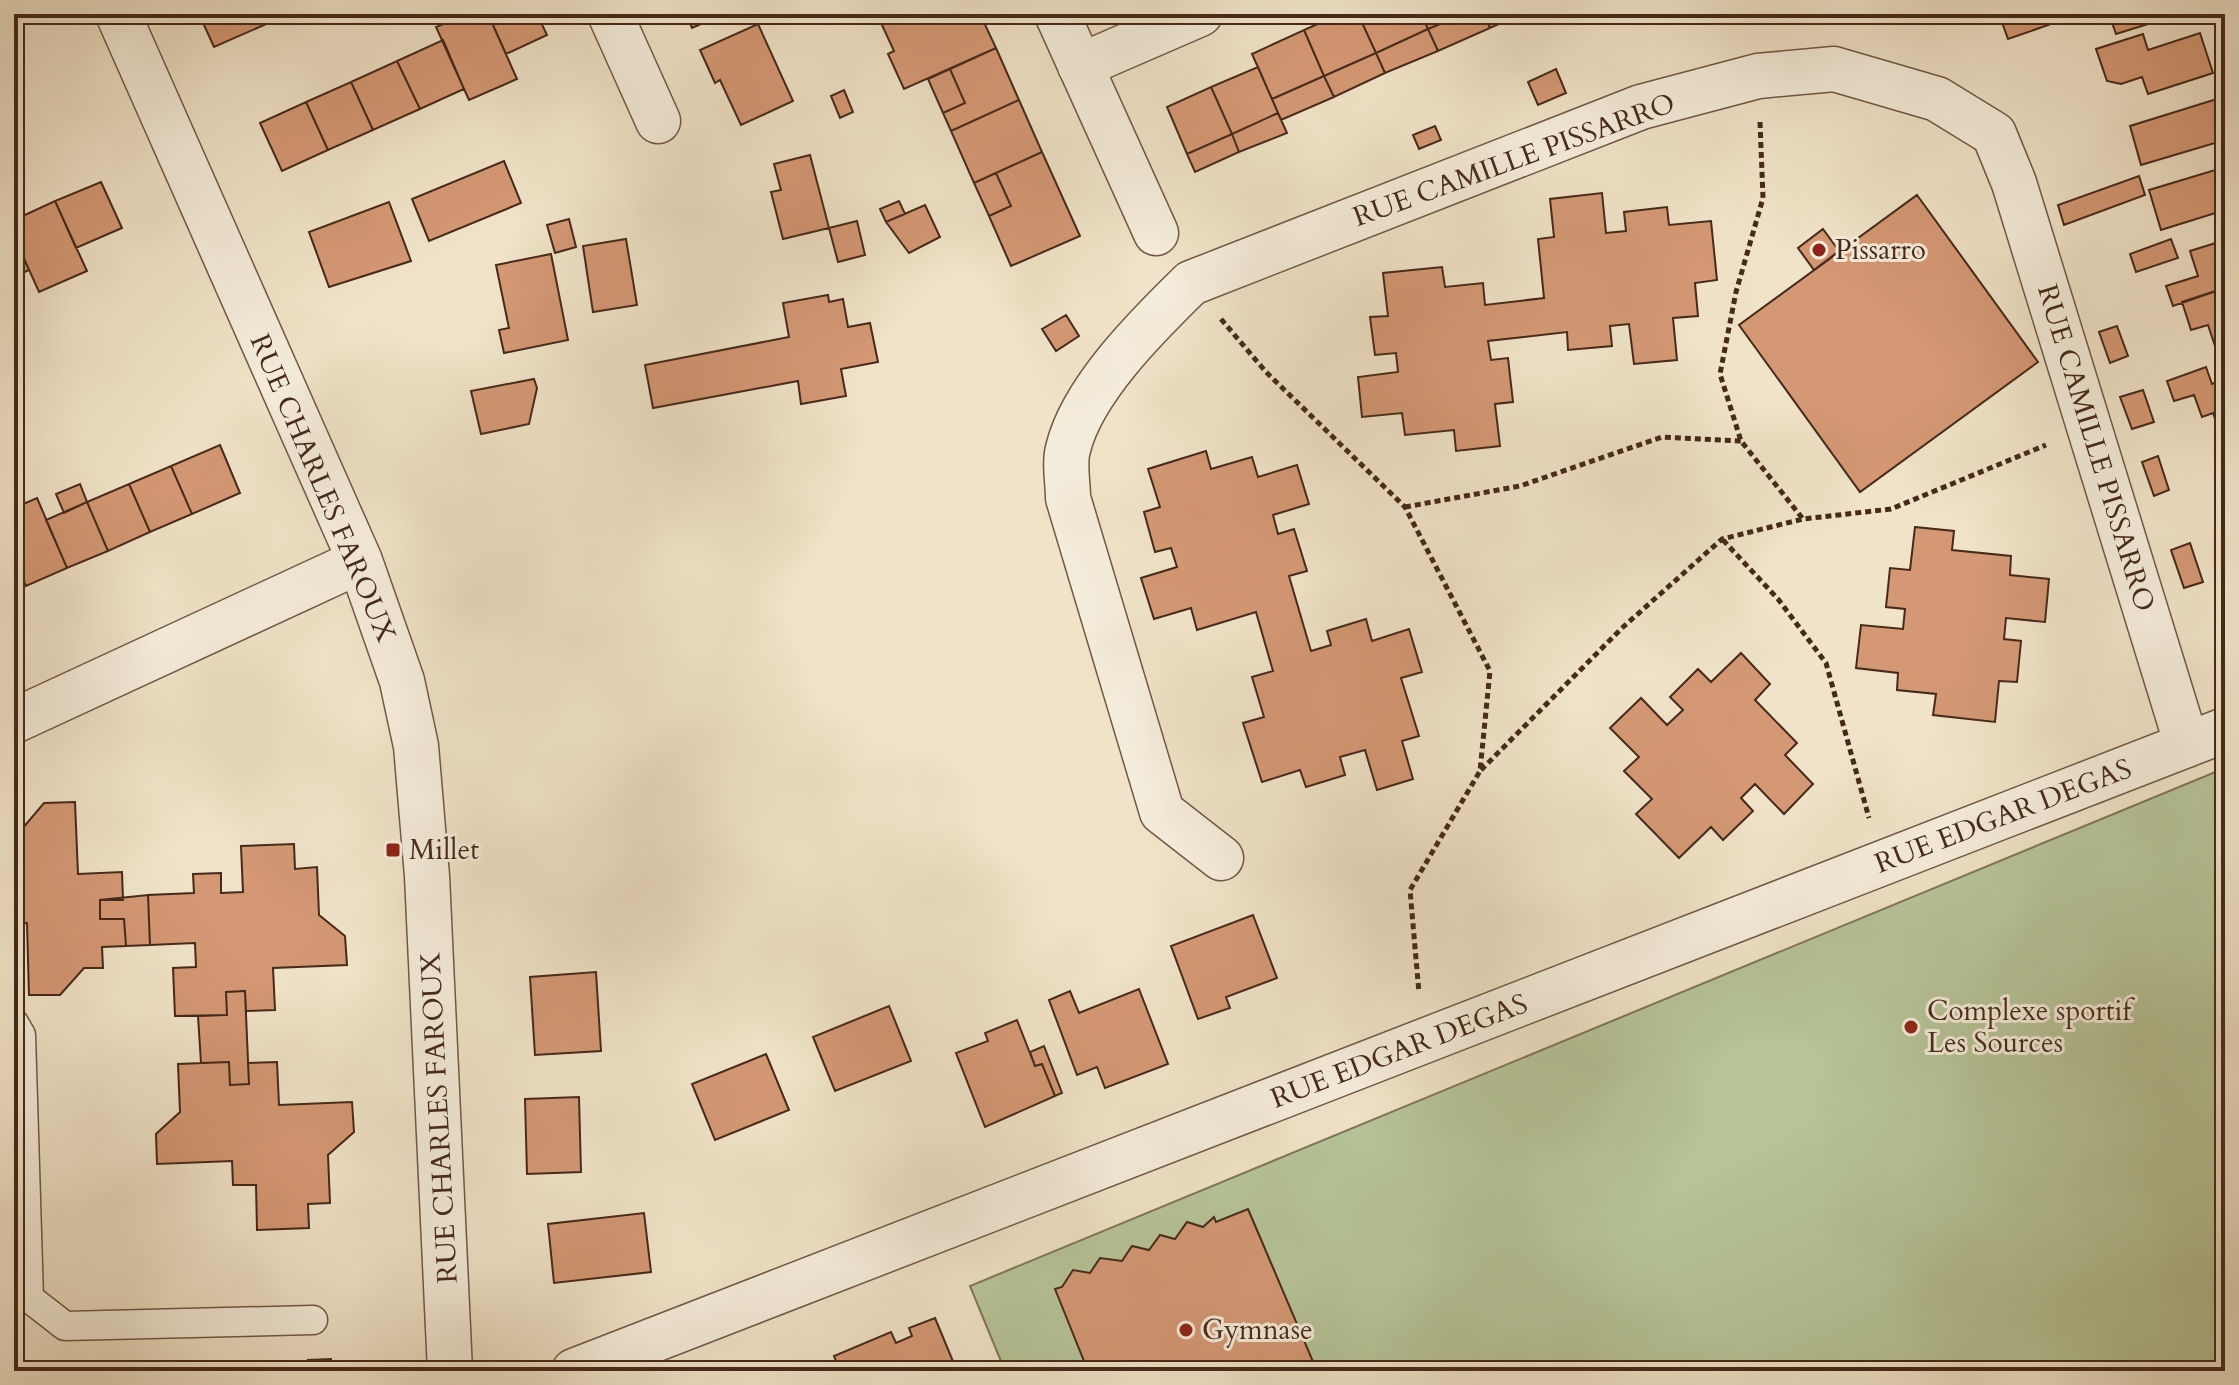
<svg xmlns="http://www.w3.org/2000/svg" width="2239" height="1385" viewBox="0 0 2239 1385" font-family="Cardo,serif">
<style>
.green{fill:#b6c498;stroke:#7e7659;stroke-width:2}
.building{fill:#d49874;stroke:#45291a;stroke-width:2}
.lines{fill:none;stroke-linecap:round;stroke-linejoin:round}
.service-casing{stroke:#705846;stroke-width:31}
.minor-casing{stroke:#705846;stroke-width:47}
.path{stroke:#45291a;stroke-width:5;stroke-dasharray:6 4;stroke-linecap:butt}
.service{stroke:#f5eddb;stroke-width:28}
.minor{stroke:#f5eddb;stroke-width:44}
.poi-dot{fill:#8f2418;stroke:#f5eddb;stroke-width:3}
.labels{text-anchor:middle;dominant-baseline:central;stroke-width:6;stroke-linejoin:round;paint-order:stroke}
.street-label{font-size:28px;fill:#45291a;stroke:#f5eddb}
.poi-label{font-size:28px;fill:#45291a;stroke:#f5eddb;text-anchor:start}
</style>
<rect width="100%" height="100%" fill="#f0e3c8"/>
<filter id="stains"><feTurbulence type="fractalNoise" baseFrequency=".0025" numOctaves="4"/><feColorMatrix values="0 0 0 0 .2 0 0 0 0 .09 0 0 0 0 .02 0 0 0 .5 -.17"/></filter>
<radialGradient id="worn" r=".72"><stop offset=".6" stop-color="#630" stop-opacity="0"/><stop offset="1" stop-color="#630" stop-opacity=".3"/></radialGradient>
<path class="green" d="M2225,768v603h-1220l-35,-85z"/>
<path class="building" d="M199,14h90l-75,33z
M466,14h22l29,65 -48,21 -33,-73z
M488,14h49l10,21 -41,19z
M686,14h38l-32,14z
M907,14h73l16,34 -92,41 -16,-35 6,-3 -12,-26z
M1340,14h18l18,39 -52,23 -20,-46z
M1358,14h63l7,15 -52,24z
M1421,14h43l-36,15z
M1464,14h20l6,14 -52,23 -10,-22z
M1484,14h38l-32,14z
M1999,14h74l1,2 -66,23z
M2109,14h71l-64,20z
M758,24l35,77 -52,24 -21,-45 -5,3 -15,-33z
M1428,29l10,22 -53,22 -9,-20z
M1304,30l20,46 -52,23 -20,-45z
M2200,33l13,40 -65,21 -6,-17 -21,7 -14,-3 -11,-32 47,-15 5,16z
M443,40l21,49 -44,20 -23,-48z
M996,48l23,52 -68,31 -8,-18 22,-10 -15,-34z
M1376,53l9,20 -51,24 -10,-21z
M397,61l23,48 -47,21 -22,-48z
M1258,67l20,46 -46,21 -21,-47z
M950,69l15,34 -22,10 -15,-34z
M1556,69l10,24 -28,12 -10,-23z
M1324,76l10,21 -53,23 -9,-21z
M351,82l22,48 -45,20 -22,-48z
M1211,87l21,47 -45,20 -20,-47z
M844,90l9,22 -13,6 -9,-22z
M2220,98l5,16v26l-84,25 -11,-39z
M1019,100l23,52 -68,31 -23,-52z
M306,102l22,48 -46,21 -22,-48z
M1278,113l9,20 -48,19 -7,-18z
M1435,126l6,14 -22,9 -6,-14z
M1232,134l7,18 -44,20 -8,-18z
M1042,152l38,84 -69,30 -22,-50 22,-10 -15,-33z
M810,155l19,73 -46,11 -12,-47 10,-2 -7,-26z
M504,161l17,42 -92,38 -17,-42z
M2225,167v43l-64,20 -12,-40z
M996,173l15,33 -22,10 -15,-33z
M2139,176l6,19 -81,30 -6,-20z
M101,182l21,46 -46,20 -21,-47z
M1602,193l4,40 20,-2 -2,-19 43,-5 2,18 42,-4 6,59 -22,3 3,33 -25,2 4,42 -43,4 -5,-40 -19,2 2,20 -44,4 -1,-18 -79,9 3,19 17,-2 5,44 -18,2 5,42 -44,5 -2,-21 -49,5 -3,-22 -40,4 -4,-40 40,-5 -2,-19 -21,2 -5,-38 18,-1 -5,-43 59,-6 3,20 38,-4 2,22 59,-7 -6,-59 16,-2 -4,-38z
M1917,195l121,167 -178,130 -121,-167z
M55,201l32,70 -48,21 -25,-56v-16z
M899,201l6,13 -19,8 -6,-13z
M389,202l22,59 -82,26 -20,-55z
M925,205l15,32 -31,16 -23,-31z
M569,219l7,28 -21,6 -8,-28z
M857,221l8,34 -27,7 -9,-34z
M1823,229l16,22 -25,19 -16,-22z
M14,236l15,34 -15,7z
M626,239l11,66 -44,7 -10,-66z
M2171,239l7,19 -42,14 -6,-18z
M2225,240v48l-52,18 -7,-20 32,-10 -8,-25z
M551,254l17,86 -64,13 -5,-23 10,-2 -13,-63z
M2225,288v65l-7,2 -10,-30 -17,5 -9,-28z
M828,295l1,7 14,-3 5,28 22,-4 8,39 -37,7 5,27 -45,8 -3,-23 -145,27 -8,-43 144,-28 -6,-34z
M1066,315l13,21 -23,15 -14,-22z
M2117,326l11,30 -18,7 -11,-31z
M2206,367l6,17 13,-5v46l-7,2 -5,-14 -11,4 -8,-22 -20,6 -7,-20z
M534,379l3,9 -8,36 -48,10 -10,-43z
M2143,390l11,32 -22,7 -12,-32z
M220,445l20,48 -48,21 -21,-48z
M1206,451l5,18 41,-12 6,20 39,-12 12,39 -36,11 5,19 16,-5 13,42 -18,5 22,75 20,-6 -4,-14 39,-12 6,22 37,-12 13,43 -21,6 18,58 -17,5 11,38 -36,11 -12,-40 -25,7 5,18 -39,12 -6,-17 -38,12 -19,-59 21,-6 -12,-40 21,-6 -17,-59 -59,18 -6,-22 -37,11 -13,-41 36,-11 -6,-19 -16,4 -11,-40 16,-5 -12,-38z
M2158,456l11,34 -15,6 -12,-34z
M171,466l21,48 -42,18 -21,-48z
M80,484l7,18 -23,11 -8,-19z
M129,484l21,48 -42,19 -21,-49z
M37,498l30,70 -41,18 -12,-28v-50z
M87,502l21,49 -41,17 -21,-48z
M1915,527l39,4 -2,19 59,6 -1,19 39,4 -4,43 -39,-4 -2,21 17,2 -4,41 -18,-1 -4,41 -62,-7 3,-21 -39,-4 1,-17 -42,-5 5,-43 42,4 2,-20 -19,-2 4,-39 20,2z
M2190,543l13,39 -19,6 -13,-38z
M14,558l12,28 -12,5z
M1741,653l29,31 -15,16 42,43 -12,12 28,29 -29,30 -29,-30 -14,14 12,13 -30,29 -12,-13 -32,31 -43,-44 16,-15 -28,-28 15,-14 -29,-29 31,-30 26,27 16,-15 -13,-13 28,-28 13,13z
M75,802l3,72 44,-2 1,28h-23v19h24l2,27 -24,1 1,21h-19l-24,27h-31l-2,-72 -13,1v-95h8l22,-26z
M294,844l1,25 22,-2 2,48 26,21 2,29 -74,3 2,42 -29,1 -1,-20 -19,1 1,23 -52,1 -2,-48 23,-1 -1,-24 -45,2 -2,-50 46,-2 -1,-19 28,-1v20l22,-1 -2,-46z
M148,895l2,50 -24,1 -2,-27h-24v-19z
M1253,915l24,63 -51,19 4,11 -32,11 -27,-73z
M596,972l5,79 -66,4 -5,-78z
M1139,989l29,75 -63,24 -8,-21 -20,8 -28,-75 21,-9 9,22z
M245,991l4,93 -19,1 -1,-23 -28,1 -3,-47 29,-1 -1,-23z
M889,1006l22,55 -76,30 -22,-54z
M1017,1020l18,46 7,-2 13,32 -70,31 -29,-74 32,-12 -3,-8z
M1044,1046l18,47 -7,3 -13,-32 -7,2 -5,-14z
M766,1054l23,56 -74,30 -23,-56z
M229,1062l1,23 19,-1 -1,-21 29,-1 2,43 73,-3 2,30 -26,23 2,48 -22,1 1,24 -52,2 -1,-45h-23l-1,-24 -75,3 -1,-30 24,-22 -2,-48z
M579,1097l2,75 -54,2 -2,-75z
M1248,1209l69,162h-229l-33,-82 7,-2 11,-17 17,3 10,-15 22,3 10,-15 17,4 11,-15 15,4 12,-17 16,5 11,-10 2,5z
M644,1213l7,59 -97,11 -6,-59z
M935,1318l22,53h-117l-6,-15 57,-24 5,11 16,-7 -3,-8z
M331,1359l1,10 19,2h-42l-1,-11z
M254,1361v10h-88l-1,-6z"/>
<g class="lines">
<g class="service-casing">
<path id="service" d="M14,1023l7,12 8,263 36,28 248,-6"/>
</g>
<g class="minor-casing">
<path id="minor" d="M118,14l242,547 42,120 14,65 11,130 23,495
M610,14l48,107
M1057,14l99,219
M1080,66l120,-52
M14,721l346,-160
M1221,858l-59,-46 -94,-314c0,-15 -4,-35 0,-49 14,-59 80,-124 123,-166l450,-176 117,-31 76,-7 103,30 57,35 20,49 173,562
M574,1371l1651,-641"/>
</g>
<path class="path" d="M1760,122l3,76 -27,94 -16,82 21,67 62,78
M1221,319l45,53 139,135 85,164 -10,100 -70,119 9,103
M1405,507l115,-21 142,-49 79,4
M1723,540l55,59 48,64 43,155
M1481,770l141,-142 100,-89 81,-20 88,-10 155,-64"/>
<use href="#service" class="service"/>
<use href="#minor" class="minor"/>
</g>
<g class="poi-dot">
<circle cx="1819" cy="250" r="8"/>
<rect x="385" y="842" width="16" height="16" rx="4"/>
<circle cx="1911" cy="1027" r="8"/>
<circle cx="1186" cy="1330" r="8"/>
</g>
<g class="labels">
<g class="street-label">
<text transform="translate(1514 160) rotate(-20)">RUE CAMILLE PISSARRO</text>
<text transform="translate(2096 448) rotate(73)">RUE CAMILLE PISSARRO</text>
<text transform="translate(323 488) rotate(67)">RUE CHARLES FAROUX</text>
<text transform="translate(2003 816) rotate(-21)">RUE EDGAR DEGAS</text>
<text transform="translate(1399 1051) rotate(-21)">RUE EDGAR DEGAS</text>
<text transform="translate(439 1118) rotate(-93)">RUE CHARLES FAROUX</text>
</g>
<g class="poi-label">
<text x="1835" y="250">Pissarro</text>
<text x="409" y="850">Millet</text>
<text x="1927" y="1011">Complexe sportif<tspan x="1927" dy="32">Les Sources</tspan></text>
<text x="1202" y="1330">Gymnase</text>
</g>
</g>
<rect width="2239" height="1385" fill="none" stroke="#f0e3c8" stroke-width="48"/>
<rect x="16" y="16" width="2207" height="1353" fill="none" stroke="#45291a" stroke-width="4"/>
<rect x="24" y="24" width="2191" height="1337" fill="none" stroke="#45291a" stroke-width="2"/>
<rect width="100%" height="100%" filter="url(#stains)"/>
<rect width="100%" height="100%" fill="url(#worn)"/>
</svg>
